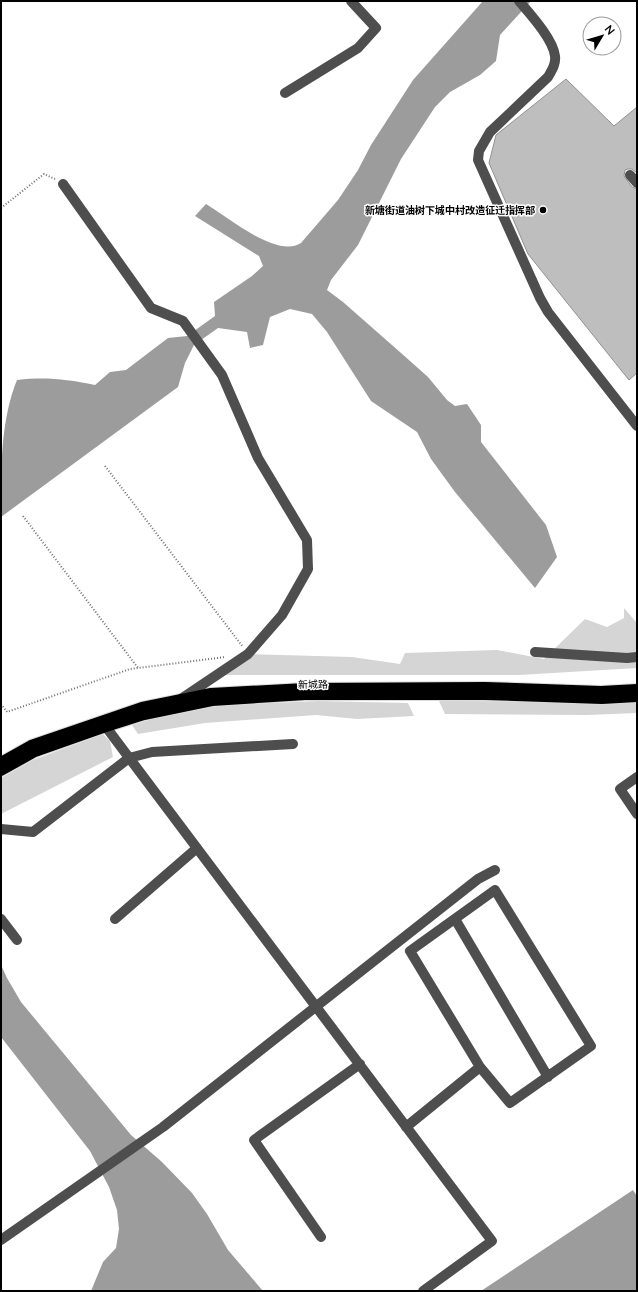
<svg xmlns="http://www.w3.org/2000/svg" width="638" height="1292" viewBox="0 0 638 1292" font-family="Lato,'Noto Sans SC',sans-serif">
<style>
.green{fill:#d5d5d5}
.water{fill:#9c9c9c}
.building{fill:#bebebe;stroke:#929292}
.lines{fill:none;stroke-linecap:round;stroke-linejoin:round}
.major-casing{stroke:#dbdbdb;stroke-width:12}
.path{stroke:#707070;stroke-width:2;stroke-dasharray:1 2;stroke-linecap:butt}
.minor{stroke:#4e4e4e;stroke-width:10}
.major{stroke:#000;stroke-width:10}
.poi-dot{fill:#000;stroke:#fff;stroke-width:1.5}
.labels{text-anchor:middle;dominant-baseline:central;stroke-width:3;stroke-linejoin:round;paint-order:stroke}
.poi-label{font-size:10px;font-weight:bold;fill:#000;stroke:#fff;text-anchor:end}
.street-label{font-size:10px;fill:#000;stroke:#fff}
</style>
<rect width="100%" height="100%" fill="#fff"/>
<path class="green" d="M624,608l13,15v45l-118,7h-302l31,-21 104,3 48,7 5,-11 92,-3 47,9 41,-40 22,8 17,-9z
M318,701l90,2 6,13 -57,3 -41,-4 -111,8 -67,11 -6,-9 20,-6 69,-14z
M439,701l198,1v11l-50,2 -142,-1z
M103,734l7,7 3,16 -112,57v-36l32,-18z"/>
<path class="water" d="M483,1h48l-31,34 -4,26 -16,14 -30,17 -15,15 -34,52 -43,86 -27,35 -4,10 16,12 58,51 27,24 19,23 8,6 12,-2 14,21v17l65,83 11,32 -22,31 -80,-96 -24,-33 -14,-27 -46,-31 -44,-69 -15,-18 -22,-5 -20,8 -7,28 -13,3 -3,-16 -29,-4 -24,17 -9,18 -7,24 -177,130c0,-46 -1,-95 16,-137 28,-3 49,-1 78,5l15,-13 16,-2 42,-32 19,-2 28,-20 -1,-14 38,-26 11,-10 -4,-10 -64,-40 11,-12c22,13 71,55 95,39l37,-43 20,-30 13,-25 42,-65z
M1,965l6,13 14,24 110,133 31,27 30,31 15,21 21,36 35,41h-172l12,-29 13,-14 3,-19 -2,-19 -8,-23 -19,-36 -89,-114z
M633,1190l4,6v95h-156z"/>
<path class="building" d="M566,79l48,47 23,-19v66l-5,-4h-4l-3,1 -1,6 8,11 5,2v184l-8,7 -101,-126 -39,-91 7,-28z"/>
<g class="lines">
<g class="major-casing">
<path id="major" d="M1,762l30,-17 111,-38 69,-14 94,-5 180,-1 116,4 36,-2
M1,771l34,-19 71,-25 38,-12 68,-14 93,-6h180l117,4 35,-2"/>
</g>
<path class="path" d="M1,208l43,-34 11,5
M105,466l138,181
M23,516l115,152
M1,704l6,8 123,-43 95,-12"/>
<path class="minor" d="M519,1c11,13 34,38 36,55 1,8 -3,14 -7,21l-58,55 -11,19 -1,9 62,138 8,14 89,114
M285,93l73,-45 18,-20 -25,-27
M630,175l7,8
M63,184l88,124 32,13 39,54 36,83 49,82 1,29 -26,46 -34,39 -67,45
M535,652l92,6 10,-1
M106,727l386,514 -69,50
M637,777l-17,12 17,25
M1,829l32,3 96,-74 23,-6 141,-8
M495,890l96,156 -81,57 -30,-36 -70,-116z
M1,919l16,21
M115,919l82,-71
M455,919l93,158
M406,1127l74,-60
M321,1237l-67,-97 106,-76
M1,1240l162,-113 315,-248 17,-9"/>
<use href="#major" class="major"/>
</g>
<circle class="poi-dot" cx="543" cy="210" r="4"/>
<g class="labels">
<g class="poi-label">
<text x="535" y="210">新塘街道油树下城中村改造征迁指挥部</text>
</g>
<g class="street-label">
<text transform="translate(313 684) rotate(-1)">新城路</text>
</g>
</g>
<rect width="638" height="1292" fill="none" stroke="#000000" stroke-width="4"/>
<g transform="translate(602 36) rotate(52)"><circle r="19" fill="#ffffff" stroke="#999999"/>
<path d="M0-3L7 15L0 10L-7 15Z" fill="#000000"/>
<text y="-6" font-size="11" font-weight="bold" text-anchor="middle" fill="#000000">N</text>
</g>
</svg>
